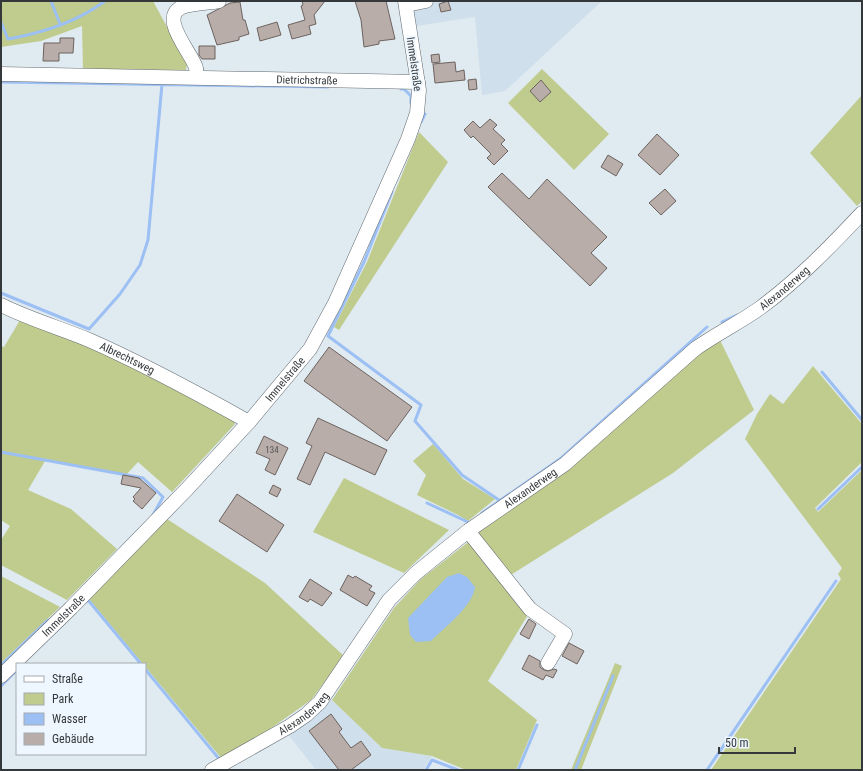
<svg xmlns="http://www.w3.org/2000/svg" width="863" height="771" viewBox="0 0 863 771" font-family="'Roboto Condensed',sans-serif">
<style>
.built{fill:#cfdfeb}
.green{fill:#bfcc8d}
.water{fill:#9cbff4}
.lines{fill:none;stroke-linecap:round;stroke-linejoin:round}
.stream{stroke:#9cbff4;stroke-width:3}
.building{fill:#b8ada8;stroke:#6d635f}
.minor-casing{stroke:#636b71;stroke-width:15}
.minor{stroke:#fff;stroke-width:14}
.labels{text-anchor:middle;dominant-baseline:central;stroke-width:4;stroke-linejoin:round;paint-order:stroke}
.number-label{font-size:9px;fill:#555556}
.street-label{font-size:11px;fill:#34383a;stroke:#eef7ff}
</style>
<rect width="100%" height="100%" fill="#e0eaf1"/>
<path class="built" d="M412,1h190l-97,90 -23,4 -7,-78 -59,9z
M332,700l50,48 50,8 -9,14h-107l-29,-37 35,-28z"/>
<path class="green" d="M1,1h152l34,63 -1,6 -103,-1 -1,-43 -41,15 -40,6z
M542,69l67,65 -35,36 -66,-67z
M862,95v106l-5,5 -47,-53z
M419,132l29,30 -109,168 -5,-3 33,-65z
M20,320l67,22 145,74 3,8 -63,68 -34,-30 -12,13 -81,-14 -17,29 43,19 46,40 -50,51 -66,-35v-25l9,-14 -9,-6v-174l3,1z
M719,338l35,72 -81,63 -164,103 -33,-41 5,-10 216,-173z
M813,366l49,58v38l-47,46 3,4 44,-42v300h-151l130,-191 -3,-5 4,-6 -97,-129 12,-25 13,-20 13,10z
M433,444l30,35 32,20 -27,22 -10,-6 -41,-20 9,-20 -13,-14z
M344,478l105,52 -45,43 -91,-41z
M167,519l98,64 79,73 -33,44 -51,36 -38,23 -133,-160z
M473,541l56,72 -41,68 49,39 -21,50h-50l-34,-14 -50,-8 -50,-48 62,-92 27,-29 46,-36z
M1,576l59,31 -59,56z
M615,663l7,3 -41,104h-10z"/>
<path class="water" d="M459,573l8,4 8,10c-2,19 -31,41 -44,54l-15,1 -6,-7 -2,-17 39,-41z"/>
<g class="lines">
<path class="stream" d="M51,1l9,23
M1,22l7,17c34,-6 69,-17 97,-38
M1,82l327,5
M401,89h3l7,7v7
M421,122l4,-8
M392,192l-28,70 -36,74 93,69 -6,16 47,54 37,25
M1,293l88,36 31,-35 20,-29 8,-25 14,-156
M722,322l15,-7
M822,372l40,48
M1,452l142,26 20,19 -10,18
M427,503l43,20
M818,509l44,-42
M482,513l78,-54 147,-132
M86,602l2,-2 53,64
M1,665l47,-45
M145,669l75,91
M1,686l16,-16
M426,770l6,-10 26,10
M518,770l19,-45
M575,770l38,-94
M707,770l129,-189"/>
</g>
<path class="building" d="M302,1h23l-11,14 2,9 -7,2 2,8 -19,5 -4,-14 17,-5 -4,-14 2,-1z
M355,1h31l9,38 -16,2v3l-15,3 -3,-27z
M448,1l3,9 -10,2 -2,-8z
M240,2l3,18h2l4,14 -10,3v3l-22,5 -10,-30 23,-12z
M277,22l4,13 -21,6 -3,-13z
M60,38h14l-1,15h-14v8h-16l1,-18h16z
M199,46h16v13h-13l-3,-4z
M439,54l1,8 -8,1 -1,-8z
M455,62l1,10 8,-2 1,10 -30,3 -2,-19z
M476,79l1,10 -8,1 -1,-10z
M541,80l10,12 -11,10 -10,-11z
M490,119l7,6 -4,4 12,11 -4,4 7,7 -14,14 -7,-7 4,-4 -18,-18 -2,2 -7,-8 9,-9 7,7z
M657,134l22,21 -19,20 -22,-20z
M608,155l15,9 -7,12 -15,-9z
M502,173l27,26 18,-20 60,58 -16,16 16,15 -17,18 -102,-99z
M665,189l11,12 -15,14 -12,-12z
M329,347l83,60 -25,34 -83,-60z
M318,418l69,32 -12,25 -50,-23 -15,33 -13,-6 15,-33 -6,-3z
M264,436l24,12 -13,27 -10,-5 5,-11 -14,-6z
M123,475l16,3 17,15 -14,16 -9,-8 2,-2 -2,-2 8,-9 -20,-4z
M273,485l8,4 -4,8 -8,-4z
M237,494l47,31 -17,27 -48,-31z
M348,575l5,3 2,-2 17,10 -3,4 6,3 -8,13 -27,-16z
M310,579l22,14 -10,13 -12,-7 -2,3 -9,-5z
M529,619l7,5 -7,15 -9,-5z
M569,643l15,8 -7,13 -15,-8z
M529,655l11,6v6l4,3 4,1 6,-2 3,1 -4,8 -7,-3 -3,5 -21,-11z
M331,714l11,15 -3,3 12,16 10,-7 10,14 -20,15h-12l-30,-39z"/>
<g class="lines">
<g class="minor-casing">
<g id="minor">
<path d="M406,5l20,-4"/>
<path id="s1" d="M1,74l417,8"/>
<path d="M196,77c0,-2 1,-7 0,-9 -3,-14 -41,-53 -11,-62 11,-3 23,-3 34,-5"/>
<path id="s2" d="M1,305c28,14 59,23 88,35 55,24 108,53 160,82"/>
<path d="M468,531l62,78 35,25 -17,29"/>
<path id="s3" d="M1,676l70,-68 116,-119 62,-67 61,-73 25,-46 73,-164 9,-26 2,-23 -14,-89"/>
<path id="s4" d="M212,770l78,-44 16,-11 14,-13 69,-102 27,-27 52,-42 97,-67 130,-115c21,-15 44,-26 65,-41 38,-28 70,-61 102,-95"/>
</g>
</g>
<use href="#minor" class="minor"/>
</g>
<g class="labels">
<g class="number-label">
<text x="272" y="450">134</text>
</g>
<g class="street-label">
<text transform="translate(414 64) rotate(82)">Immelstraße</text>
<text stroke="none"><textPath href="#s1" startOffset="306">Dietrichstraße</textPath></text>
<text stroke="none"><textPath href="#s4" startOffset="756">Alexanderweg</textPath></text>
<text stroke="none"><textPath href="#s2" startOffset="137">Albrechtsweg</textPath></text>
<text stroke="none"><textPath href="#s3" startOffset="411">Immelstraße</textPath></text>
<text stroke="none"><textPath href="#s4" startOffset="432">Alexanderweg</textPath></text>
<text stroke="none"><textPath href="#s3" startOffset="87">Immelstraße</textPath></text>
<text stroke="none"><textPath href="#s4" startOffset="108">Alexanderweg</textPath></text>
</g>
</g>
<rect width="863" height="771" fill="none" stroke="#34383a" stroke-width="4"/>
<rect x="16" y="663" width="130" height="92" fill="#eef7ff" stroke="#a4abb0"/>
<rect x="24" y="676" width="20" height="6" fill="#ffffff" stroke="#a4abb0"/>
<text x="52" y="683" font-size="12" fill="#34383a">Straße</text>
<rect x="24" y="693" width="20" height="12" fill="#bfcc8d" stroke="#a4abb0"/>
<text x="52" y="703" font-size="12" fill="#34383a">Park</text>
<rect x="24" y="713" width="20" height="12" fill="#9cbff4" stroke="#a4abb0"/>
<text x="52" y="723" font-size="12" fill="#34383a">Wasser</text>
<rect x="24" y="733" width="20" height="12" fill="#b8ada8" stroke="#a4abb0"/>
<text x="52" y="743" font-size="12" fill="#34383a">Gebäude</text>
<path d="M719 747v6h76v-6" fill="none" stroke="#34383a" stroke-width="2"/>
<text x="725" y="747" font-size="12" fill="#34383a" stroke="#eef7ff" stroke-width="3" paint-order="stroke">50 m</text>
</svg>
